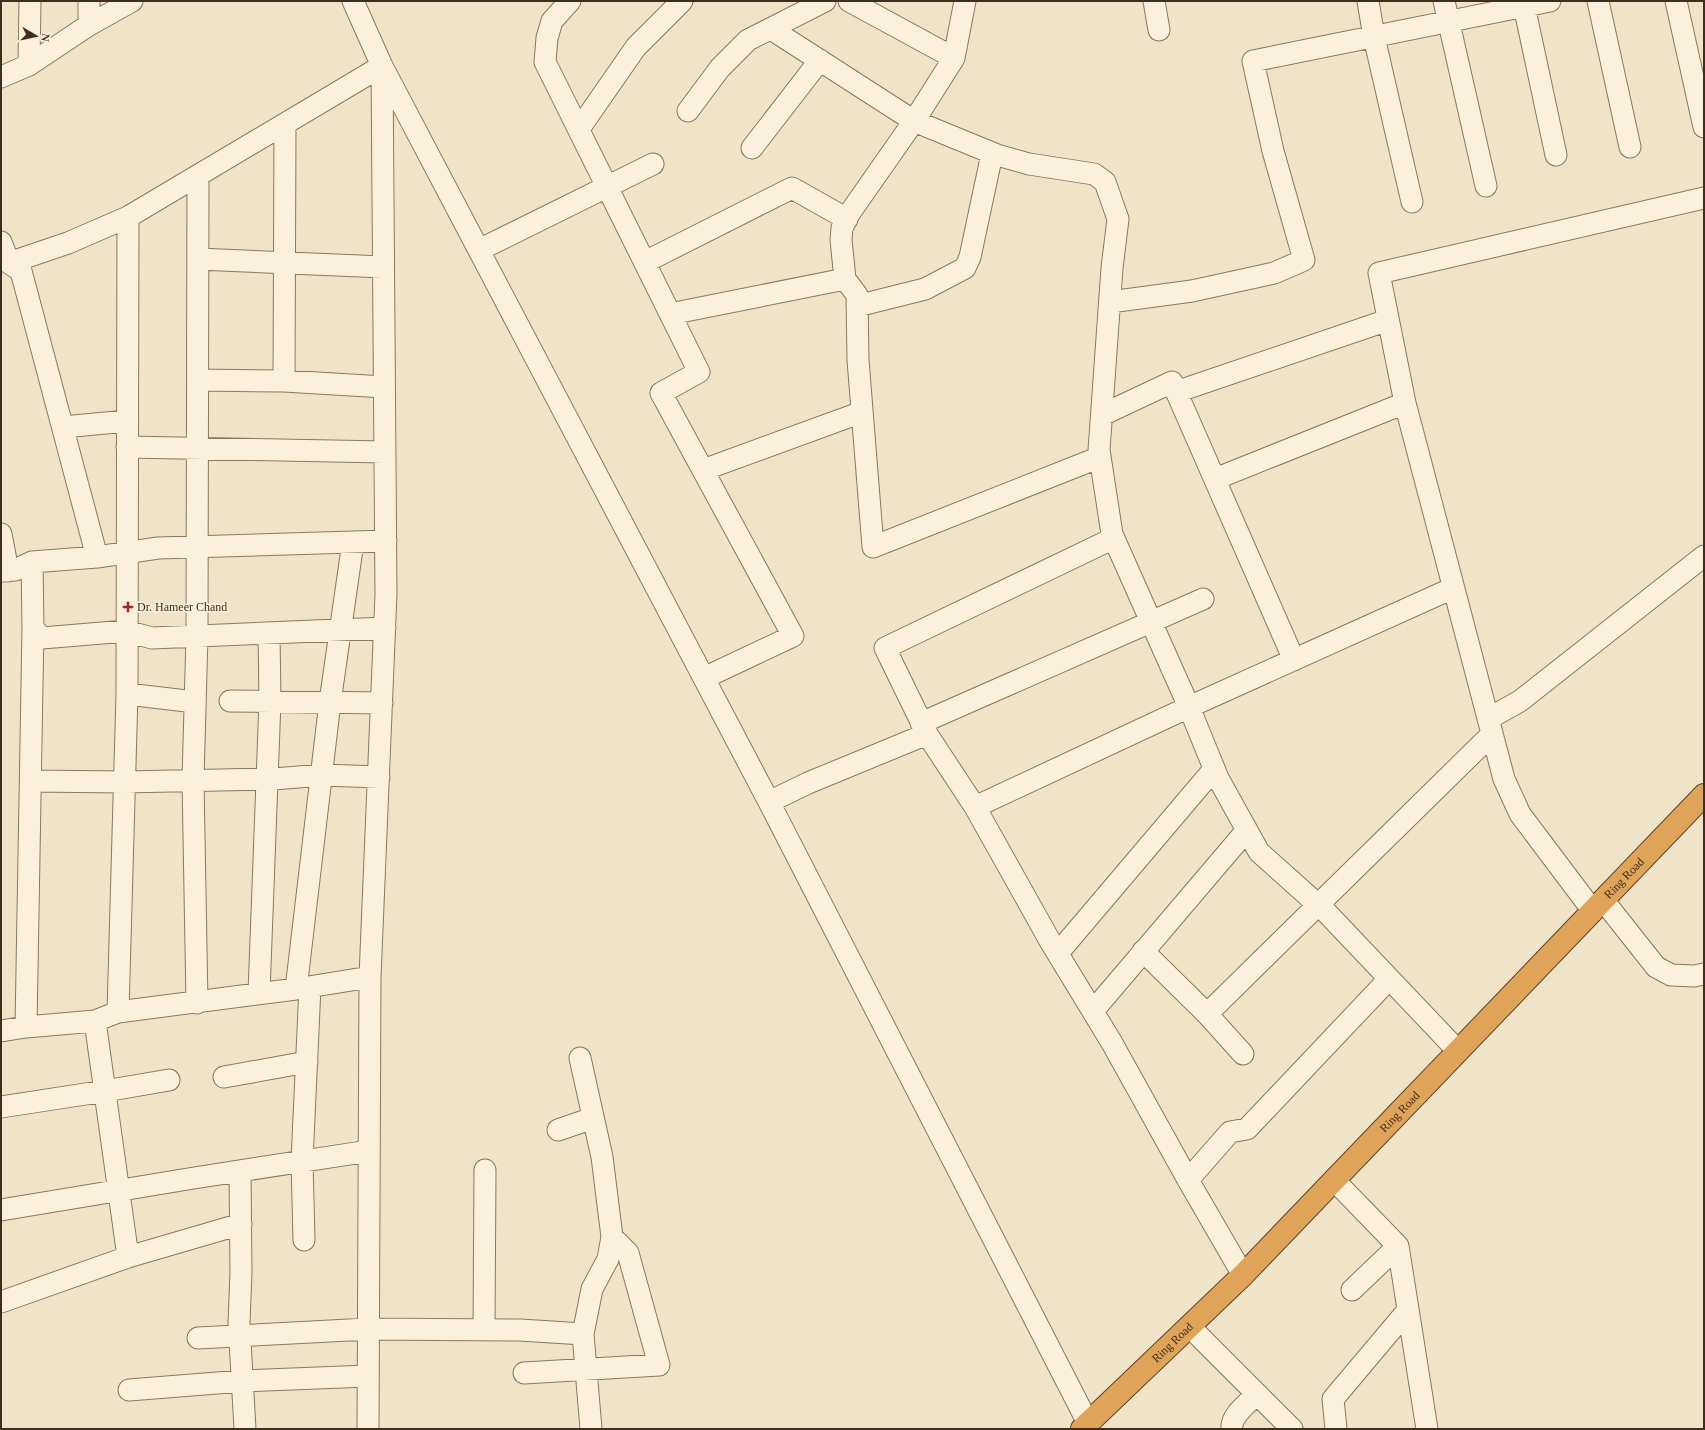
<svg xmlns="http://www.w3.org/2000/svg" width="1705" height="1430" viewBox="0 0 1705 1430" font-family="Georgia,serif">
<style>
.lines{fill:none;stroke-linecap:round;stroke-linejoin:round}
.minor-casing{stroke:#8d765c;stroke-width:23}
.highway-casing{stroke:#5b4430;stroke-width:24}
.minor{stroke:#faf1dc;stroke-width:21}
.highway{stroke:#e0a458;stroke-width:22}
.poi-dot{fill:#9e2a2b;stroke:#f7eed8;stroke-width:1.5}
.labels{text-anchor:middle;dominant-baseline:central;stroke-width:3;stroke-linejoin:round;paint-order:stroke}
.poi-label{font-size:12px;fill:#3d2e20;stroke:#f7eed8;text-anchor:start}
.street-label{font-size:12px;fill:#3d2e20;stroke:#f7eed8}
</style>
<rect width="100%" height="100%" fill="#f0e4c8"/>
<g class="lines">
<g class="minor-casing">
<path id="minor" d="M89,1v24
M353,1l29,65 387,736 319,621
M570,1l-18,20 -5,17 -2,24 154,310 -38,21 132,243 -89,42
M849,1l105,57
M965,1l-11,57 -40,63 -65,93 -7,14 -1,12 4,39 12,16 1,65 15,187 227,-90
M1154,1l5,29
M1368,1l6,36 38,165
M1444,1l42,185
M1523,1l33,154
M1598,1l32,146
M1676,1l28,126
M771,29l143,92 83,34 32,9 65,10 11,8 13,37 -6,49 -13,182 13,84 77,173 264,-119
M29,65l1,-64
M1,77l28,-12 60,-40 43,-24
M688,111l32,-43 28,-28 77,-39
M579,129l57,-82 46,-46
M752,148l68,-88
M1,242l8,21 12,8 76,286
M479,250l174,-86
M198,259l185,8
M645,262l147,-74 55,31
M9,263l59,-20 60,-26 254,-151 4,528 -16,383 -2,452
M1110,302l82,-11 82,-18 30,-13 -31,-109 -20,-90 297,-60
M857,306l68,-17 40,-21 5,-11 22,-103
M670,314l175,-35
M198,380l86,1 100,6
M284,381l1,-257
M1176,392l212,-72
M1102,415l70,-33 122,278
M63,427l64,-6
M127,447l258,5
M703,470l159,-58
M1215,479l190,-76
M1,534l7,37
M1114,538l-229,110 42,86 48,73 75,134 62,102 76,137 55,95
M1,571l14,-1 17,-8 65,-5 61,-9 228,-7
M33,628l9,10 84,-7 26,7 233,-10
M127,694l68,8
M230,701l152,2
M1488,719l32,-18 184,-145
M921,723l282,-124
M31,781l93,1 150,-3 48,-4 57,2
M769,802l39,-19 119,-49
M975,807l214,-100 29,71 41,74 67,60 132,139
M1603,900l53,67 15,8 23,1 10,-2
M1593,911l-73,-97 -16,-35 -99,-376 -26,-130 325,-75
M1143,951l64,63 36,40
M1058,953l156,-184
M296,989l34,-287 23,-160
M259,993l11,-292 -1,-68
M197,1003l-4,-223 4,-144 1,-460
M1093,1011l154,-181
M118,1012l9,-318 1,-477
M1207,1014l285,-280
M95,1021l33,236
M26,1027l7,-399 -1,-66
M1,1031l25,-4 69,-6 23,-9 178,-23 74,-12
M580,1058l22,99 10,80 -4,22 -16,30 -9,45 8,95
M224,1077l83,-15
M1,1107l104,-16 64,-11
M558,1130l35,-12
M240,1171l1,101 -2,51 6,106
M1188,1180l42,-48 17,-3 142,-150
M1334,1180l64,66 29,183
M1,1210l193,-32 175,-27
M304,1240l-2,-79 8,-174
M1352,1290l46,-44
M1,1302l127,-45 113,-33
M1190,1327l102,102
M484,1329l1,-159
M198,1338l170,-9 152,1 63,4
M524,1373l135,-8 -31,-112 -16,-16
M129,1390l113,-9 126,-5
M1232,1429c-2,-13 16,-26 25,-35
M1336,1429l-3,-30 75,-89"/>
</g>
<g class="highway-casing">
<g id="highway">
<path id="s1" d="M1082,1429l161,-154 461,-480"/>
</g>
</g>
<use href="#minor" class="minor"/>
<use href="#highway" class="highway"/>
</g>
<path class="poi-dot" d="M126 601h4v4h4v4h-4v4h-4v-4h-4v-4h4z"/>
<g class="labels">
<g class="poi-label">
<text x="137" y="607">Dr. Hameer Chand</text>
</g>
<g class="street-label">
<text stroke="none"><textPath href="#s1" startOffset="773">Ring Road</textPath></text>
<text stroke="none"><textPath href="#s1" startOffset="449">Ring Road</textPath></text>
<text stroke="none"><textPath href="#s1" startOffset="125">Ring Road</textPath></text>
</g>
</g>
<rect width="1705" height="1430" fill="none" stroke="#3d2e20" stroke-width="4"/>
<g transform="translate(36 36) rotate(99)" stroke="#f7eed8" stroke-width="3" paint-order="stroke">
<path d="M0-3L7 15L0 10L-7 15Z" fill="#3d2e20"/>
<text y="-6" font-size="11" font-weight="bold" text-anchor="middle" fill="#3d2e20">N</text>
</g>
</svg>
